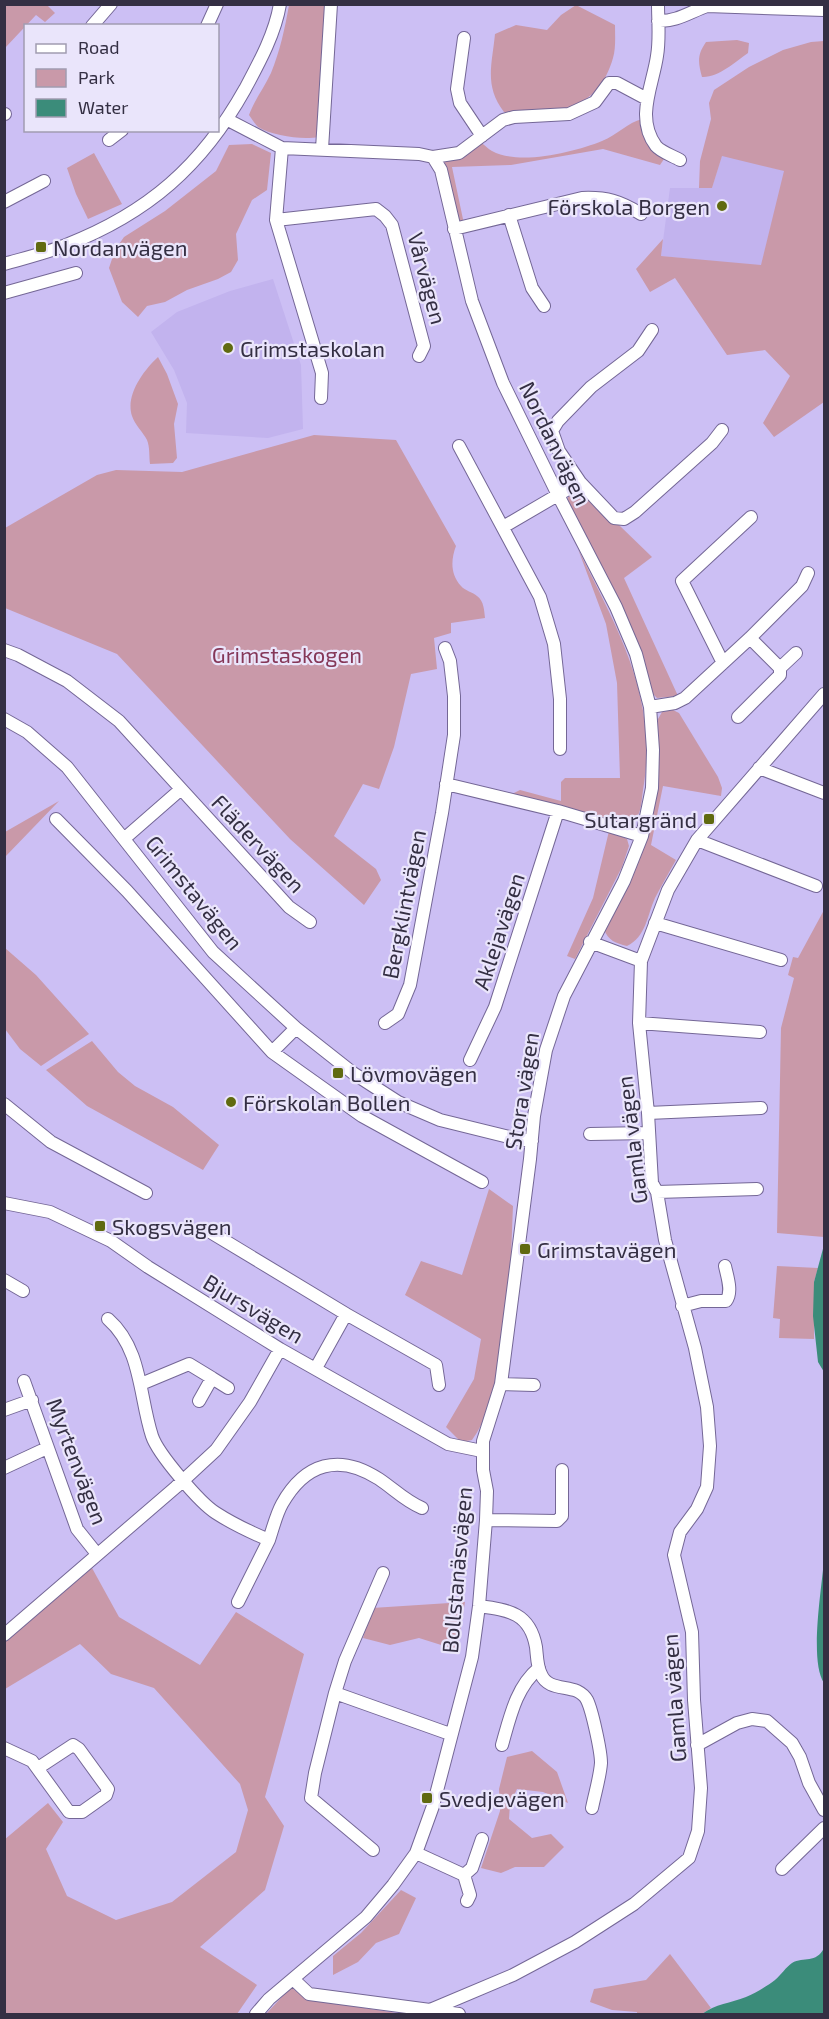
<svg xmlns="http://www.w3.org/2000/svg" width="829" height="2019" viewBox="0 0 829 2019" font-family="'Exo 2',sans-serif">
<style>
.built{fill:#c2b3ee}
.green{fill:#c999a9}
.water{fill:#3b8c7a}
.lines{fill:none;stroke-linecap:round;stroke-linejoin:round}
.minor-casing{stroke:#746796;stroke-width:14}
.minor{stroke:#fff;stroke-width:12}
.poi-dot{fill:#606a10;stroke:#eae5fb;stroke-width:2}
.labels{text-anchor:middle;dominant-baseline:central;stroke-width:4.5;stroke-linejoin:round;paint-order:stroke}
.poi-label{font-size:22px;fill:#342f43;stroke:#eae5fb;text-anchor:start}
.street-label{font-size:22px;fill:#342f43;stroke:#eae5fb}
.park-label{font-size:22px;fill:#853758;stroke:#eae5fb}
</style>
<rect width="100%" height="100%" fill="#ccbff4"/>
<path class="built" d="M722,155l63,16 -24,95 -100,-10 9,-68h42z
M273,279l28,86 2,64 -35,9 -82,-5 1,-30 -13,-33 -23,-38 26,-20 53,-21z"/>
<path class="green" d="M5,4l42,1 8,8 -10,9 -9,-7 -31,33z
M289,5h39l-9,132c-17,3 -46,-1 -61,-10 -3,-3 -6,-8 -9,-12 6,-16 15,-27 22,-42 9,-22 14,-45 18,-68z
M576,5l39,20c0,11 1,23 -2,33 -16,56 -60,55 -109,54 -20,-26 -12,-47 -9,-78l21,-9 31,5 14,-15z
M737,40l12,3 -1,10c-13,9 -30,25 -46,24 -4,-15 -5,-22 4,-35z
M824,41v361l-50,35 -11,-14 27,-47 -25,-26 -38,5 -52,-77 -25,14 -14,-23 27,-30 -2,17 100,9 23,-94 -62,-15 -10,32h-13l1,-27 11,-42 -2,-16 5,-13 35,-23 34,-17 28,-8z
M643,119l23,37 -6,9 -57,-16 -92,16 -59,2 12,57 -5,-3 -15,-57 1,-4 36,-17c4,2 7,6 11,8 27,15 83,1 110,-10 15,-6 26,-19 41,-22z
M252,144l19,9 -4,37 -15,10 -16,34 2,26 -7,12 -13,7 -31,11 -22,12 -18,4 -9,11 -16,-15 -13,-34 6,-18 9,-13 41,-26 51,-40 13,-26z
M94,153l28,51 -34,15 -12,-25 -9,-26z
M158,357l9,17 11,30 -4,20 3,34 -4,5 -23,1c-1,-7 0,-17 -3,-24 -4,-8 -12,-15 -15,-24 -7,-21 12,-46 26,-59z
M314,435l82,5 60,106c-5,13 -6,28 5,40 4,5 12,6 16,10 7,5 7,14 8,22l-34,5v10l-17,5 3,31 -26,5 -17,73 -15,42 -16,-5 -29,52 42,33 5,11 -17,25 -74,-66 -173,-185 -112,-46v-80l92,-53 19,-5 66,2z
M580,492l28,29 11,4 33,32 -28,21 54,118 -21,2 -6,-6 -85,-190 2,-5z
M578,549c39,79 81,149 65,241 -2,14 -1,30 -16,34l-115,-30 8,-4 41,11v-19l4,-4h55l-3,-95 -11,-59z
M673,710l6,3 39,64 4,11 -1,8 -58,-10 -12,59 25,15c-7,12 -14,25 -21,38 -8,18 -9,39 -28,48 -11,-3 -19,-5 -23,-17 26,-47 49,-90 54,-146 1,-21 0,-43 0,-64l4,-7z
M59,801l-54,56v-25z
M609,831l18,8 2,7 -7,21 -47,92 -8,-3 26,-58z
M824,910v327l-47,-4 4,-205 13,-50 -6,-3 5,-18 5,1z
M5,948l31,27 53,59 -48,32 -21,-17 -15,-20z
M92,1041l26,31 17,14 38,21 46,38 -16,25 -116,-64 -41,-36z
M489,1189l24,17c-3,65 -2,181 -41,234l-11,2 -15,-15 28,-48 7,-40 -76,-44 16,-34 41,14z
M777,1266l41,2 -4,14v57l-35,-1 1,-19 -7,-1z
M92,1568l27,49 81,48 36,-53 68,42 -39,143 19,29 -19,64 -65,57 57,38 -20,29h-232l-1,-174 44,-37 15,19 -17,27 21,47 49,24 56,-18 64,-50 12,-42 -8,-26 -86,-96 -43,-14 -31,-30 -75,45v-50z
M465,1602l-8,48 -38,-12 -29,7 -27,-7 9,-30z
M532,1751l25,21 11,31 -25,-11 -26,-3 -7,15 -1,15 23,19 19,-4 13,13 -20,20h-29l-14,6 -20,-5 19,-57 -1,-22 8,-32z
M401,1890l15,8 -17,36 -23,9 -18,19 -25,13v-19l28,-23z
M670,1954l41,54 -9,6h-65v-2l-25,-2 -22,-8 4,-13 52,-9z
M291,1987l15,12 97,15h-137z"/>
<path class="water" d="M824,1230v142l-6,-10 -5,-46 1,-34 10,-37z
M824,1559v124c-15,-23 -2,-95 0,-124z
M824,1948v66h-122c13,-10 29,-11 44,-17 10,-4 21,-11 29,-17 6,-5 11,-13 17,-17 12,-7 24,1 32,-15z"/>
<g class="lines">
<g class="minor-casing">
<path id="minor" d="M658,4c0,17 2,35 -1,52 -4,29 -22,62 -1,90 5,6 17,10 24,14
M658,21c18,1 32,-9 49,-15l117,4
M92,26l19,-22
M207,26l10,-22
M464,38l-7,51 3,14 22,33
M4,114h1
M228,120l54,28 137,6 14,3 8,13 31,131 31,82 55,112 58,112 20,47 14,53 3,43 -1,38 -10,48 -18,45 -60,115 -18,54 -12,66 -4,43 -29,225 -18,57v29l4,21 -1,29 -7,86 -7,51 -39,149 -17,47 -23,32 -27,32 -97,82 -13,15
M109,140l13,-10
M282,148l-6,72 46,153 -1,25
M322,149l9,-145
M433,157l26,-4 44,-33 11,-3 55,-3 26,-12 14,-19h8l30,16
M4,202l40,-21
M509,215l23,73 12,18
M276,220l100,-11 9,7 7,9 32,121 -5,10
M454,229l128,-31c25,-1 38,3 59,16
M4,264c21,-6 42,-11 62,-19 82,-32 136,-79 179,-156 14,-26 30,-55 35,-85
M4,293l72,-20
M652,330l-14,21 -47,36 -33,34 -6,10 7,20 21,31 34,36 10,1 11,-7 77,-69 10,-13
M459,446l81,151 14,47 6,55v50
M503,527l77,-45
M4,650l14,5 49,26 52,40 170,186 21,15
M723,663l-41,-82 69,-64
M780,668l16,-15
M650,707l25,-4 10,-5 65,-60 52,-52 6,-13
M738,717l42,-42v-7l-30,-30
M4,719l23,13 40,35 146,185 83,76 57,45 45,29 42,18 77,19 15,2
M759,768l65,25
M446,784l112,27 84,25
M56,819l71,72 145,161 90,64 120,66
M125,838l55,-48
M697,840l119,46
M655,923l126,37
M590,942l51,19 27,-71 29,-50 127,-146
M385,1023l13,-9 12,-29 32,-172 12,-78v-39l-4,-35 -5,-13
M639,1023l121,9
M272,1052l24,-24
M470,1060l25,-53 63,-196
M4,1104l47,38 95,51
M648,1113l113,-5
M590,1134l59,-1
M657,1192l100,-3
M4,1203l46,9 61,29 37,26 132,82 168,95 34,7
M212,1233l134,81 90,51 3,20
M4,1280l19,11
M682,1306l19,-5h25c7,-9 1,-25 -1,-35
M108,1319c34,30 31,77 44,117 6,18 48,67 64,77 17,11 34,19 53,27 4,-12 7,-25 13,-36 23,-41 57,-51 97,-25 15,10 26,22 43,29
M316,1368l30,-54
M212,1378l16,10
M24,1381l53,148 20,25
M141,1384l48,-20 23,14 -13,23
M501,1384l33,1
M4,1410l28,-10
M4,1468l43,-20
M486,1520l71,1 5,-5v-46
M238,1602l31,-62
M479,1606c30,4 51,7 57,41 1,8 1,20 5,27 6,15 23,12 36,17 4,2 8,5 10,9 5,10 14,51 14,63 -1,14 -6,30 -9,45
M4,1635l172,-148 40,-37 34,-48 30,-53
M335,1693l10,-32 38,-88
M502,1745c8,-28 14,-58 37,-77
M697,1745l40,-22 15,-4 15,2 25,22 8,14 9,26 15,27
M4,1748l28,13 37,51h13l24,-17 2,-6 -29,-40 -6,-4 -35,23
M373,1850l-62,-52 4,-25 20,-80 115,41
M416,1853l48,22 8,-7 10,-29
M782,1869l42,-41
M464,1875l6,20 -3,6
M293,1979l16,15 121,16 83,-35 62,-33 59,-38 55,-46 9,-27 3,-43 -7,-88 -2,-68 -18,-77 6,-23 17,-23 10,-22 3,-41 -3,-39 -12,-59 -30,-108 -8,-48 -5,-9 -4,-70 -9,-90 2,-62
M431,2010l28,4"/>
</g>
<use href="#minor" class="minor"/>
</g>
<g class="poi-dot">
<circle cx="722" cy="206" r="6"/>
<rect x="35" y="241" width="12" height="12" rx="3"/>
<circle cx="228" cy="348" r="6"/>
<rect x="703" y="813" width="12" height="12" rx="3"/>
<rect x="332" y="1067" width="12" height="12" rx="3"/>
<circle cx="231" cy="1102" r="6"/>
<rect x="94" y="1220" width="12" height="12" rx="3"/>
<rect x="519" y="1243" width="12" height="12" rx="3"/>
<rect x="421" y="1792" width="12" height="12" rx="3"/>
</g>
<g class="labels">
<g class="poi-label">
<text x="710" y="206" text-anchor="end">Förskola Borgen</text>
<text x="53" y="247">Nordanvägen</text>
<text x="240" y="348">Grimstaskolan</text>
<text x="697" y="819" text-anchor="end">Sutargränd</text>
<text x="350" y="1073">Lövmovägen</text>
<text x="243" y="1102">Förskolan Bollen</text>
<text x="112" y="1226">Skogsvägen</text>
<text x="537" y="1249">Grimstavägen</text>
<text x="439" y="1798">Svedjevägen</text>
</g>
<g class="street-label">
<text transform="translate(428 278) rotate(75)">Vårvägen</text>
<text transform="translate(556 443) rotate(64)">Nordanvägen</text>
<text transform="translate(259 843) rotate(47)">Flädervägen</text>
<text transform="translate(195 892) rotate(51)">Grimstavägen</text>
<text transform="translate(403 904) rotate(-79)">Bergklintvägen</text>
<text transform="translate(498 931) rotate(-72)">Aklejavägen</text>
<text transform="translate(521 1091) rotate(-81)">Stora vägen</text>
<text transform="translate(631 1140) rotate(-97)">Gamla vägen</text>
<text transform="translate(254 1308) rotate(31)">Bjursvägen</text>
<text transform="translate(78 1461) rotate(69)">Myrtenvägen</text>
<text transform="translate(456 1570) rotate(-85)">Bollstanäsvägen</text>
<text transform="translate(673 1698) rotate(-94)">Gamla vägen</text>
</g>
<g class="park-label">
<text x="287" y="654">Grimstaskogen</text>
</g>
</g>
<rect width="829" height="2019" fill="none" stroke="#342f43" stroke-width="12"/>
<rect x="24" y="24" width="195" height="108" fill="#eae5fb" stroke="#a19cb1" stroke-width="1.5"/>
<rect x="36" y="44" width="30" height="9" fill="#ffffff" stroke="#a19cb1" stroke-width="1.5"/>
<text x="78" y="54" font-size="18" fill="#342f43">Road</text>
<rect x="36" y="69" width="30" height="18" fill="#c999a9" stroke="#a19cb1" stroke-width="1.5"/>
<text x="78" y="84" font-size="18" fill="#342f43">Park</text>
<rect x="36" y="99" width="30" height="18" fill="#3b8c7a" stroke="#a19cb1" stroke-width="1.5"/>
<text x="78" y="114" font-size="18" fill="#342f43">Water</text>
</svg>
